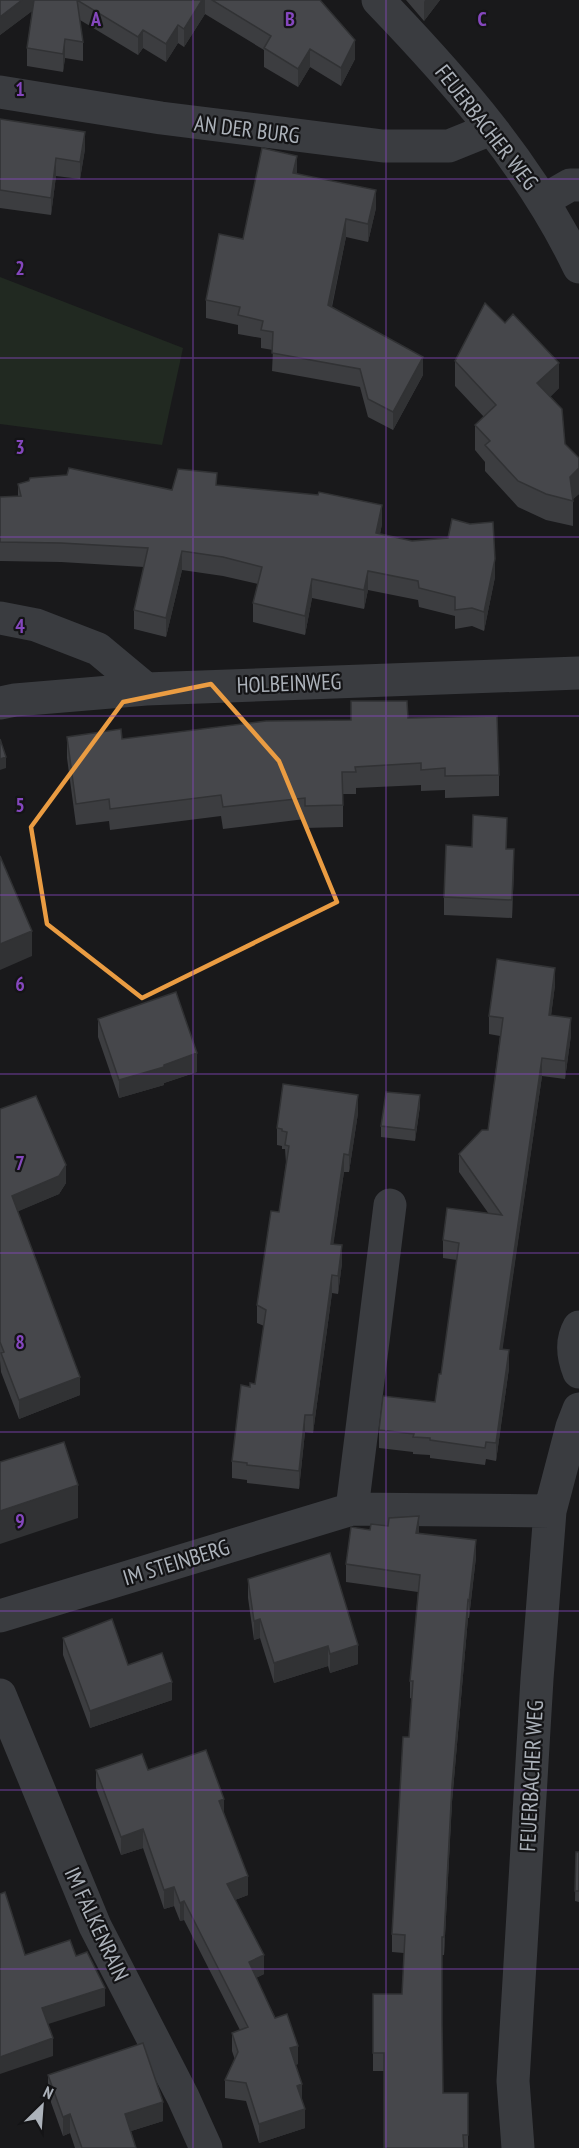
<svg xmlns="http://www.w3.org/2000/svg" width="579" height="2148" viewBox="0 0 579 2148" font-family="'PT Sans Narrow',sans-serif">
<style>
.green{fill:#212921}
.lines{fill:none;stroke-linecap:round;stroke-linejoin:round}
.minor{stroke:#3a3c40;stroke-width:33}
.wall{fill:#3c3d40}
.shaded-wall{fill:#313234}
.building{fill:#46474b;stroke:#313234;stroke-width:1.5}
.marked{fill:none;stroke:#ea9c42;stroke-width:4.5;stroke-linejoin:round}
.grid{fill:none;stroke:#8547be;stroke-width:1.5;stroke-opacity:0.55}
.labels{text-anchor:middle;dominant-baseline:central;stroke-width:4.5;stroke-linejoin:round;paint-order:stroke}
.street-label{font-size:22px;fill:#acb2ba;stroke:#141416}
.grid-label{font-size:20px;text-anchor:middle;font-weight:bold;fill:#8547be;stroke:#141416;stroke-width:4.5;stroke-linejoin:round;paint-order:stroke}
</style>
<rect width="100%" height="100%" fill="#19191b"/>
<path class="green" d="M0,277l183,71 -21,97 -162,-21z"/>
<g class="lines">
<path class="minor" d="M378,0c77,80 153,166 201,267
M0,92l161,26 222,28h66l42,-17
M544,200l26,-15h9
M0,618l36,7 62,24 48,40
M0,703l15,-3 131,-11 433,-16
M579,1327c-8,14 -6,30 0,45
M352,1509l38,-304
M0,1616l352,-107 198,2
M0,1695l95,231 88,171 23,51
M518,2148l-5,-67 24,-402 13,-168 22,-84 7,-18"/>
</g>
<path class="wall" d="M0,0h320l35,59 -14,27 -31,-19 -12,20 -34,-20v-17l-59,-36 -21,33 -6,-4 -12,19 -23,-14 -5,7 -58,-35 3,22v19l-18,-3 -2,14 -36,-6v-18l5,-37 -32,24z
M406,0h34l-16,21z
M0,119l85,30 -5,30 -24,-3 -5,39 -51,-7z
M297,174l79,34 -8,34 -22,-5 -14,70 91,68 -30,55 -25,-13 -8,-30 -88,-16 1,-21 -12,-2v-10l-23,-4v-9l-32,-7v-18l37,-61z
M455,361l104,27 -9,9 15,47 14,14v36l-6,5v27l-27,-6 -28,-13 -33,-36v-9l-10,-12v-25l9,-8 -29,-31z
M18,484l154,6 45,-5 165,39 -2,10 115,43 -11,54 -12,-5 -17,3v-13l-36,-9 -1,-7 -50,-10 -4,19 -52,-11 -7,37 -52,-13v-19l5,-19 -35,-8 -41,-6 -16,67 -32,-8v-19l10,-43 -83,-5 -61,-1v-64l18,-1z
M408,718l91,57v21l-54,2v-8l-24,1v-6l-65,3v6h-13v33l-38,1v-9l-82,10 -2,-13 -111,14 -1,-9 -33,4 -9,-67v-21l55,2 229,-19z
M507,849l7,18 -2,51 -68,-3v-18z
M555,985l-4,30 20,20 -6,44 -23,-3 -40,274 7,18 -13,93 -10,-2 -1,6 -55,-7v-3l-17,-1v-2l-34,-4v-18l56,-28 6,-28 16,-114 -14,-2v-18l46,-26 -30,-42v-18l29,-24 12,-94 -11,-2v-18z
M98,1019l99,53 -33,11v2l-45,13 -21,-61z
M420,1106l-5,35 -34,-4v-11z
M0,1109l66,74 -7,11 -41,17 62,184 -61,24 -18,-47 -1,-12z
M358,1113l-9,59h-5l-11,72 9,19 -4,31 -6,-1 -19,140 -8,-1 -6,57 -52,-6v-3l-15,-2v-17l18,-74 5,-3 9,-58 -7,-3v-18l22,-93 7,-49 -1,-14h-3v-3l-5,-1v-17z
M370,1530l49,4 57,23 -7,61h-1l-16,184 -8,153h-2v75l1,63h25v55h-84v-77h-11v-77h29l2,-41 -12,-1v-18l17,-197 3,-38 -2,-1v-17l8,-89 -72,-10v-18z
M248,1579l110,85 -28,9 -2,-7 -54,17 -14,-45 -6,2 -6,-42z
M63,1638l65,27 44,35 -82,28 -27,-73z
M96,1770h52l76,43 24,82 -13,5 29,74 -8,4 42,86 -3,1 7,35 3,28 -46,15 -13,-42 -21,-3v-18l10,-20 -3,-9v-18l8,-3 -56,-110 -4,1 -6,-15 -10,3 -21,-61 -22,7 -25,-67z
M576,1852h3v50l-4,-1z
M48,2075l115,46 -32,10 5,17h-61l-5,-15 -7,3 -15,-42z"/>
<path class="shaded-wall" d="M22,0h13v9l-35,26v-18z
M202,0h3v14l-21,33v-18z
M425,0h15l-16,21v-19z
M178,25v18l-12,19v-18z
M143,30v18l-5,7v-18z
M65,39v19l-2,14v-18z
M355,40v19l-14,27v-18z
M310,49v18l-12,20v-18z
M85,132v17l-5,30v-17z
M297,156v18l-4,-1z
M56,158v18l-5,39v-17z
M376,190v18l-8,34v-18z
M346,219v18l-18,86v-18z
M423,357v18l-30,55v-18z
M559,363v25l-22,21v-26z
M579,468v26l-7,6 -2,-23z
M382,505v19l-6,28v-19z
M182,551v19l-16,67v-19z
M495,559v18l-11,54v-19z
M368,571v19l-4,19v-19z
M312,579v19l-7,37v-19z
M6,757v11l-6,2v-11z
M514,849v18l-2,51v-18z
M32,931v25l-32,14v-26z
M555,968v17l-6,47v-17z
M571,1018v17l-6,44v-18z
M197,1053v19l-33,11v2l-45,13v-18z
M542,1058v18l-42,291v-18z
M358,1095v18l-9,59v-17z
M420,1095v11l-5,35v-11z
M344,1154v18l-13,89v-17z
M66,1165v18l-7,11 -47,20v-18z
M342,1245v18l-4,31v-18z
M332,1275v18l-19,140v-18z
M509,1350v18l-13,93v-18z
M80,1377v18l-61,24v-19z
M305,1415v17l-6,57v-18z
M78,1485v33l-78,26v-33z
M419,1516v18l-3,-1z
M476,1540v17l-7,61v-17z
M468,1600v18l-16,184 -8,153v-18l8,-152z
M260,1619v19l-6,2v-19z
M358,1645v19l-28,9v-19z
M328,1646v20l-54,17v-20z
M172,1682v18l-82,28v-17z
M224,1799v19l-5,-17z
M143,1829v19l-22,7v-18z
M248,1876v19l-21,8v-19z
M174,1887v19l-10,3v-19z
M184,1901v19l-4,1v-18z
M264,1955v19l-15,7v-19z
M105,1988v18l-63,20v-18z
M53,2038v18l-53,18v-17z
M298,2046v18l-8,3v-19z
M302,2084v19l-5,-17z
M163,2102v19l-38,12v-19z
M305,2109v19l-46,15v-19z
M70,2114v19l-7,3v-19z"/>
<path class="building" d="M0,0h22l-22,17z
M34,0h43l6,42 -18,-3 -2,15 -36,-6z
M77,0h125l-18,29 -6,-4 -12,19 -23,-14 -5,7z
M212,0h108l35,40 -14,28 -31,-19 -12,20 -34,-21 7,-12z
M0,119l85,13 -5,30 -24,-4 -5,40 -51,-8z
M262,148l35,8 -4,17 83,17 -8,34 -22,-5 -18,86 95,52 -30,55 -25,-13 -8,-30 -88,-16 1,-21 -12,-2 2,-9 -25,-6 2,-8 -34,-7 13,-66 24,5z
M485,303l20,20 8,-9 46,49 -22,20 25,26 3,35 14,14v10l-9,9 3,24 -27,-7 -28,-13 -33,-36 5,-4 -15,-16 21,-20 -41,-44z
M69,468l103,22 6,-21 39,4 -1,12 102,10 1,-3 63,13 -6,28 36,8 36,-3 4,-19 18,5 23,-2 2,37 -11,53 -12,-4 -17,2v-13l-36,-9 -1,-7 -50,-10 -4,19 -52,-11 -7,37 -52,-13 9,-36 -39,-10 -41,-6 -16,67 -32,-8 14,-62 -87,-5 -61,-1v-45l21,-1 -3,-12 11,-3 1,-3 37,-3z
M351,701h56l1,17 89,-2 2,59 -54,1v-8l-24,2v-7l-66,4 1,5h-14l1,33 -38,1v-8l-82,9 -2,-12 -111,14 -1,-10 -33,5 -9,-67 54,-8 1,10 144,-18 85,-1z
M0,739l6,18 -6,2z
M473,815l34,3 -1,31h8l-2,51 -68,-3 2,-52 26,2z
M0,856l32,75 -32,13z
M497,959l58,9 -6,47 22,3 -6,43 -23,-3 -42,291 9,1 -13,93 -10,-1 -1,6 -55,-8v-2l-17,-1 1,-3 -35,-4 4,-34 52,6 4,-28h2l18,-131 -16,-3 4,-32 55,7 -43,-61 23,-24h6l15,-112 -14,-2z
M176,992l21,61 -33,12v2l-45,13 -21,-61z
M283,1084l75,11 -9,60 -5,-1 -13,90 11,1 -4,31 -6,-1 -19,140h-8l-6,56 -52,-6v-2l-15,-2 9,-76 9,2v-4l5,1 11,-74 -9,-5 14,-94 8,1 10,-66 -4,-1 2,-13 -5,-1v-2l-5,-1z
M386,1092l34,3 -5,35 -34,-4z
M36,1096l30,69 -7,11 -47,20 68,181 -61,23 -18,-47 3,-1 -4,-10v-233z
M64,1442l14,43 -78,26v-49z
M419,1516l-3,17 60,7 -7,61 -1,-1 -16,185 -8,152h-2v87l1,69h25v42h-5l1,13h-80v-95h-11v-59h29l3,-59 -13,-1 11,-197h6l4,-56h-3l10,-106 -74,-11 5,-37 19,3 1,-6 17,2 1,-8z
M330,1553l28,92 -28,9 -2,-8 -54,17 -14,-44 -6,2 -6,-42z
M112,1619l16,46 34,-12 10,29 -82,29 -27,-73z
M206,1750l18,49 -5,2 29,75 -21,8 37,71 -15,7 26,56 12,-4 11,32 -8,2 12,36 -5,2 8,23 -46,15 -13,-41 -21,-3 13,-28 -6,-19 16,-6 -64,-126 -4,2 -6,-16 -10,3 -21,-61 -22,8 -25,-67 46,-16 6,16z
M576,1852h3v39h-4z
M5,1892l20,63 45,-15 6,16 11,-4 18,36 -63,20 11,30 -53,19v-163z
M143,2043l20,59 -38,12 11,34h-54l-12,-34 -7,3 -15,-42z"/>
<path class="marked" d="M211,684l68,77 58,141 -195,96 -95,-74 -16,-97 92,-125z"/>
<path class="grid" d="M193,0v2148M386,0v2148M0,179h579M0,358h579M0,537h579M0,716h579M0,895h579M0,1074h579M0,1253h579M0,1432h579M0,1611h579M0,1790h579M0,1969h579"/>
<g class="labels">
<g class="street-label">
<text transform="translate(487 127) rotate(52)">FEUERBACHER WEG</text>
<text transform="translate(247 129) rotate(7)">AN DER BURG</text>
<text transform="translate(289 683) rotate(-2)">HOLBEINWEG</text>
<text transform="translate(176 1562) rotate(-17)">IM STEINBERG</text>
<text transform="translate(531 1776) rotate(-87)">FEUERBACHER WEG</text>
<text transform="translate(97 1924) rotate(65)">IM FALKENRAIN</text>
</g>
</g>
<g class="grid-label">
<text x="96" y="26">A</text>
<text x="290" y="26">B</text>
<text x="482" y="26">C</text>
<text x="20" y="96">1</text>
<text x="20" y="275">2</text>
<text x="20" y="454">3</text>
<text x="20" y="633">4</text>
<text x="20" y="812">5</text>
<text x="20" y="991">6</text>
<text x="20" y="1170">7</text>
<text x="20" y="1349">8</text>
<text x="20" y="1528">9</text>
</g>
<g transform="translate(42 2106) rotate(25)" stroke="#141416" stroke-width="4.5" paint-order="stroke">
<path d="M0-4.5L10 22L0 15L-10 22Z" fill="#acb2ba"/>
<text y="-9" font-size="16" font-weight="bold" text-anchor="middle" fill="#acb2ba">N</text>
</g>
</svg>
